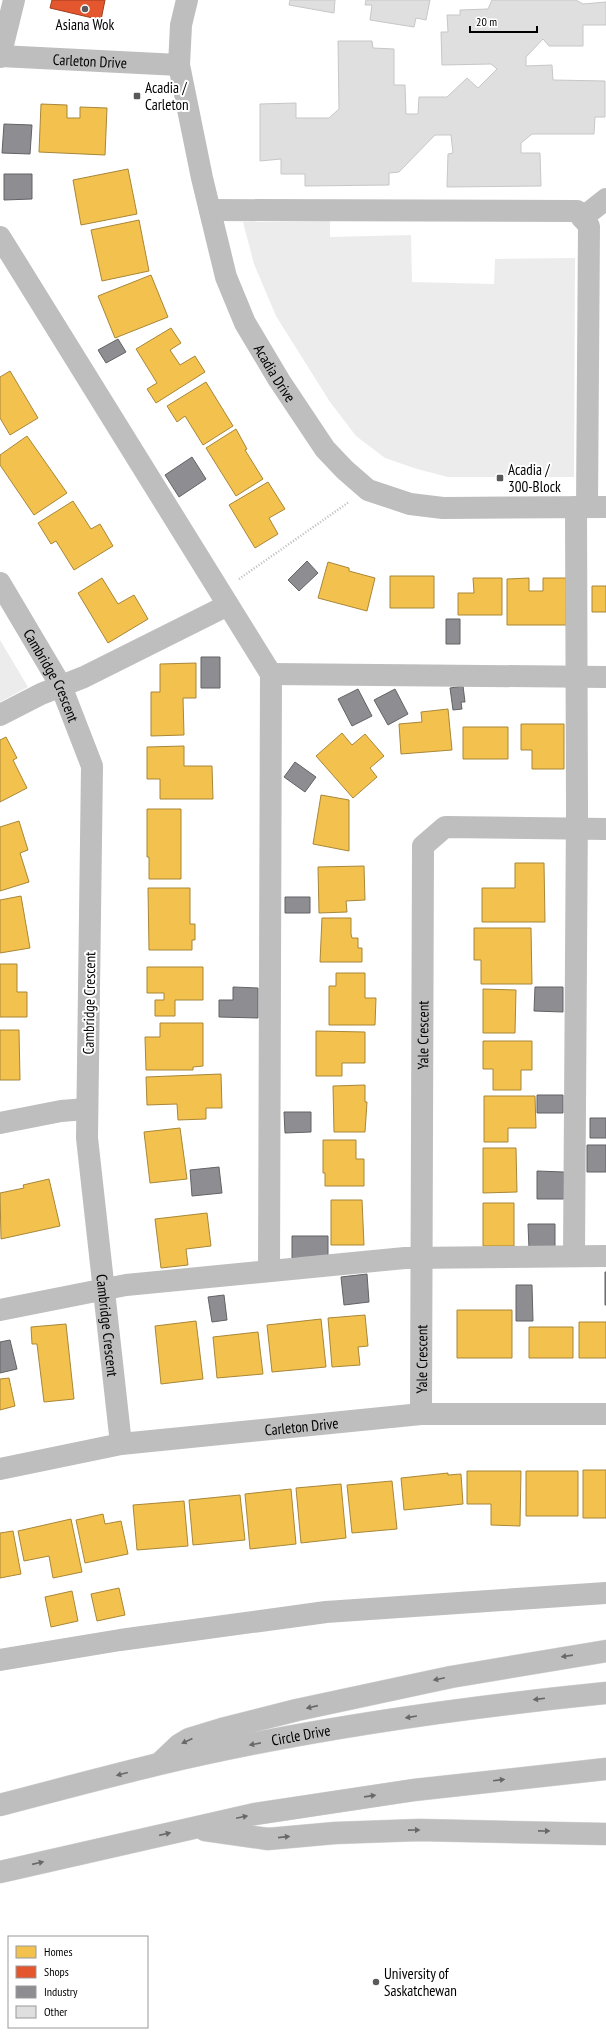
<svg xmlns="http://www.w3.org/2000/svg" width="606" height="2036" viewBox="0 0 606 2036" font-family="'PT Sans Narrow',sans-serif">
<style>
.green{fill:#ececec}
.homes{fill:#f2c14e;stroke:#a98737}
.shops{fill:#e4572e;stroke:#a03d20}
.industry{fill:#8d8d92;stroke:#636366}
.building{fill:#dfdfdf;stroke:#c7c7c7}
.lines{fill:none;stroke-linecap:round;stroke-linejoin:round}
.highway-casing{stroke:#dbdbdb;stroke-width:23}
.path{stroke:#b9b9b9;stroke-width:2.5;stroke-dasharray:1 2;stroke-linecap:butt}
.minor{stroke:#bebebe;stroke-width:22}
.highway{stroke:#bebebe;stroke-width:22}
.oneway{fill:#686868}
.poi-dot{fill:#595959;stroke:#fff;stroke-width:1.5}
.labels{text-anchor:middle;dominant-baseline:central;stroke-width:4;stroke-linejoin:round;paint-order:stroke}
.poi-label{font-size:15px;fill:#000;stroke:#fff;text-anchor:start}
.street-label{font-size:15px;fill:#000;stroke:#fff}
</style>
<rect width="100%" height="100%" fill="#fff"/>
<path class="green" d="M330,221v16l81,-2 1,47 82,2 1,-25 80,-1 -1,219h-126l-31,-8 -32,-11 -29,-22 -26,-34 -54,-86 -22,-52 -11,-42z
M0,640l28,47 -28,15z"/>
<path class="homes" d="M41,104l26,1v13h13v-11l27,1 -2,47 -66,-3z
M128,169l9,45 -56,11 -8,-45z
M139,220l10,51 -47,10 -11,-51z
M151,275l17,42 -53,21 -17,-42z
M171,328l10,15 -11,7 10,15 15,-9 10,16 -49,31 -9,-14 10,-6 -21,-34z
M10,371l28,47 -28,17 -10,-17v-41z
M206,382l27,44 -30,19 -18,-29 -8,6 -10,-16z
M236,429l11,20 -2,1 18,29 -27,17 -30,-48z
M27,436l40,57 -33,22 -34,-50v-10z
M268,482l17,27 -16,9 9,16 -23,14 -26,-43z
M73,501l18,28 9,-5 13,22 -39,24 -18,-29 -5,3 -13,-21z
M328,562l21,6v3l26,7 -8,33 -49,-13z
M390,576h44v32h-44z
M102,578l16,26 16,-9 14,24 -40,24 -30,-50z
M473,578h29v37h-44v-22h16z
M529,578v13h14v-13h23v47h-59v-46z
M592,586h14v26h-14z
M196,663v35h-13l1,37 -33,1v-44h9v-28z
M448,709l4,41 -51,4 -2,-30 23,-2 -1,-10z
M521,724h43v45h-32v-19h-11z
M463,727h45v32h-45z
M342,733l10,12 13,-11 19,22 -14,12 7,9 -24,21 -37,-42z
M6,737l11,21 -4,2 14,28 -27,14v-62z
M184,746v20h28l1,33h-53v-20h-13v-32z
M321,795l28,5v51l-36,-7z
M147,809h34v70h-32v-22h-2z
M19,821l9,29 -8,3 9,29 -29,9v-64z
M515,863h29l1,59h-63v-34h33z
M364,866l1,34 -19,1 1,11 -28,1 -1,-46z
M148,888h42v36h5v16h-3v10h-43z
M21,896l9,52 -30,5v-53z
M322,918h29v16l1,4h6v10h4v14h-42z
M474,928h57l1,56h-51v-24h-7z
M0,964h17v28h10v25h-27z
M147,967h56v33h-28v16h-20v-16h9v-7h-17z
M336,973h29v25h11l-1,27h-46v-39h7z
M483,989l33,1 -1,43h-32z
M160,1023h43v43l-10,1v3h-47l-1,-33h15z
M0,1030h19l1,50h-20z
M316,1031l49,1v31h-23v13h-26z
M483,1041h49v29h-11v20h-28v-21h-10z
M221,1074l1,34h-16v11l-28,1 -1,-16 -30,1 -1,-28z
M365,1085v17h2l-2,30h-31l-1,-46z
M484,1096h51l1,32h-28v14h-24z
M180,1128l7,51 -37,4 -6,-51z
M323,1140h33v19h8v27h-39v-13h-2z
M483,1148h33l1,44 -34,1z
M49,1179l11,47 -59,13 -1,-46 24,-5 -1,-3z
M331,1200h31l2,45h-33z
M483,1203h31v43h-31z
M207,1213l4,33 -25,3 2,16 -27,3 -6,-49z
M457,1310h55v48h-55z
M365,1315l3,31 -10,1 2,18 -28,2 -4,-49z
M321,1319l5,48 -54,5 -5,-47z
M196,1321l7,58 -42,5 -6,-58z
M579,1322h27v36h-27z
M66,1324l8,75 -30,3 -7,-58h-5l-1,-17z
M529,1327h44v31h-44z
M258,1332l5,42 -46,4 -4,-41z
M9,1378l6,28 -15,4v-31z
M583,1470h23v48h-23z
M467,1471h54l-1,55 -29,-1v-21h-24z
M526,1471h52v45h-52z
M448,1473v2l13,-1 2,30 -59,6 -3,-32z
M392,1481l5,48 -45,4 -5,-48z
M341,1484l5,54 -45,5 -5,-55z
M291,1489l5,55 -46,5 -5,-55z
M240,1495l5,45 -52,5 -4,-45z
M184,1501l4,45 -51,4 -4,-45z
M103,1514l2,10 16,-3 7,33 -43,9 -9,-43z
M71,1519l11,53 -29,6 -4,-22 -25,5 -6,-30z
M13,1531l8,43 -21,4v-45z
M119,1588l6,27 -28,6 -6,-27z
M72,1591l6,30 -27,6 -6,-30z"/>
<path class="shops" d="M52,0h53l-4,20 -51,-12z"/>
<path class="industry" d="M4,124l28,1 -2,29 -28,-1z
M4,174h28v25l-28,1z
M118,339l8,13 -20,11 -8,-13z
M192,457l14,22 -27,18 -14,-22z
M307,561l11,12 -19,18 -11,-11z
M446,619h14v25h-14z
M201,657h19v31h-19z
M463,686l2,16h-4l1,7 -9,1 -3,-22z
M358,689l14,27 -20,10 -14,-27z
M395,689l13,25 -20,11 -14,-25z
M295,762l21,15 -11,15 -21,-15z
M285,897h25v16h-25z
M233,987l25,1v30l-39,-1v-17h14z
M535,987h28v25l-29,-1z
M537,1095h26v18h-26z
M284,1112h27v20l-26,1z
M590,1118h16v20h-16z
M587,1145h19v27h-19z
M219,1167l3,26 -30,3 -2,-26z
M537,1171l27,1v27h-27z
M528,1224h27v24l-26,1z
M292,1236h36v22h-36z
M605,1272h1v33h-1z
M367,1274l2,28 -25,3 -3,-28z
M516,1285h16l1,36h-17z
M224,1295l3,25 -15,2 -4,-25z
M10,1340l7,29 -17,4v-31z"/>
<path class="building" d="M290,0h45l-1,13 -45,-8z
M366,0h64l-4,20 -10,-2 -2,9 -44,-7 2,-15h-7z
M492,0h84l7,4 23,-2v23h-23v21h-34l-6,-7 -17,18v9l26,-1 1,15 52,1v36h-10l-1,17h-62l-11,9v10h19l1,33 -94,1 1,-33 5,-1 -2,-18h-16l-36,37 -10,1v12l-84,1v-12h-24v-15l-21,2v-57l36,-1v15h33l10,-9 -1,-68h34l1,7 21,1v36h11l1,29h12l1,-17h28l20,-19 11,10 19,-19 -6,-5 -49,1 -1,-33h7l-1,-17h13v-5l28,-1z"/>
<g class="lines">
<g class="highway-casing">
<g id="highway">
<path d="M160,1763l19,-18 10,-6 33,-10 75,-19 154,-33 155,-26"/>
<path id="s6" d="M0,1805c53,-14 106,-28 159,-41 147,-35 297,-56 447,-71"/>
<path d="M205,1830l63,9 67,-6 84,-3 187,4"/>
<path d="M0,1872l255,-58 159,-24 192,-21"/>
</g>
</g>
<path class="path" d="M239,579l110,-77"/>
<g class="minor">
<path id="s1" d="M187,0l-6,25 -2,40 23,113 24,99 19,46 34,57 46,69 20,21 23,20 42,14 33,4 163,-1"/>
<path id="s2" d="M0,56l179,9"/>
<path d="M0,57l14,-57"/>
<path d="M210,210l367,1 12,15 -2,281"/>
<path d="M582,218l24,-19"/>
<path d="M0,237l271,437 -2,597"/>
<path id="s3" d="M0,583l61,103 31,80 -5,372 34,306"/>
<path d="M271,674l335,3"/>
<path d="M0,715l41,-21 43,-17 144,-72"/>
<path d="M0,1123l61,-12 25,-2"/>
<path d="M574,1255l3,-445 -1,-303"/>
<path d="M0,1310l126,-25 279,-27 201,-2"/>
<path id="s4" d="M421,1414l2,-568 22,-19 161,2"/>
<path id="s5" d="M0,1469l121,-25 300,-30h185"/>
<path d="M0,1660l120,-20 206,-28 280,-19"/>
</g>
<use href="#highway" class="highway"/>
</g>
<defs><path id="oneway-solid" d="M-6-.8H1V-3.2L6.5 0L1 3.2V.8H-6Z"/></defs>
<g class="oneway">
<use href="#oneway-solid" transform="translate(567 1656) rotate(172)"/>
<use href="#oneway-solid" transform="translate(439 1679) rotate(168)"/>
<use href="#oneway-solid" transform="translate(539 1699) rotate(173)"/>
<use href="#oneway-solid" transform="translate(312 1707) rotate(167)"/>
<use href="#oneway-solid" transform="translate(411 1717) rotate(171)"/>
<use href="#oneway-solid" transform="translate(187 1741) rotate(155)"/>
<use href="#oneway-solid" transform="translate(255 1744) rotate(169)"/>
<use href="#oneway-solid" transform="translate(122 1774) rotate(165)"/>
<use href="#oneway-solid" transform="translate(499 1780) rotate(-7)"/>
<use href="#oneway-solid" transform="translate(370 1796) rotate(-8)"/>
<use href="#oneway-solid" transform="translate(242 1817) rotate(-12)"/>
<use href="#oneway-solid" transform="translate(414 1830) rotate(-1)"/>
<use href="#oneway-solid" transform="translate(544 1831) rotate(1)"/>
<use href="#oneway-solid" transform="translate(165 1834) rotate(-13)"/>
<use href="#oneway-solid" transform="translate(284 1837) rotate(-6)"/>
<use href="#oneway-solid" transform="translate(38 1863) rotate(-13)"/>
</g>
<g class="poi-dot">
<circle cx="85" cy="9" r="4"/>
<rect x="133" y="92" width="8" height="8" rx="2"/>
<rect x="496" y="474" width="8" height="8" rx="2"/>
<circle cx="376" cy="1982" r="4"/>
</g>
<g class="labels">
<g class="poi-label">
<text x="85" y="24" text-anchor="middle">Asiana Wok</text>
<text x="145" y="87">Acadia /<tspan x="145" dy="17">Carleton</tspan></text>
<text x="508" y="469">Acadia /<tspan x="508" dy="17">300-Block</tspan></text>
<text x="384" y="1973">University of<tspan x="384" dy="17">Saskatchewan</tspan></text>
</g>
<g class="street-label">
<text stroke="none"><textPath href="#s2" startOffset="90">Carleton Drive</textPath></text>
<text stroke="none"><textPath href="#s1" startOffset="391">Acadia Drive</textPath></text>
<text stroke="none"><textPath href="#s3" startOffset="106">Cambridge Crescent</textPath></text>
<text transform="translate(89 1003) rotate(-89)">Cambridge Crescent</text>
<text stroke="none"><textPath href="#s4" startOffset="379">Yale Crescent</textPath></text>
<text stroke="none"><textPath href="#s3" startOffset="766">Cambridge Crescent</textPath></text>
<text stroke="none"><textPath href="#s4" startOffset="55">Yale Crescent</textPath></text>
<text stroke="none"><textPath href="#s5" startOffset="305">Carleton Drive</textPath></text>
<text stroke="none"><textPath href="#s6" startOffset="309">Circle Drive</textPath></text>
</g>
</g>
<rect x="8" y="1936" width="140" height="92" fill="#ffffff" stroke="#999999"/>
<rect x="16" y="1946" width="20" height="12" fill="#f2c14e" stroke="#999999"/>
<text x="44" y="1956" font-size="12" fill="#000000">Homes</text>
<rect x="16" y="1966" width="20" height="12" fill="#e4572e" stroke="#999999"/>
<text x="44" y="1976" font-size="12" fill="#000000">Shops</text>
<rect x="16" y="1986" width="20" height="12" fill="#8d8d92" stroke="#999999"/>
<text x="44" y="1996" font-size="12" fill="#000000">Industry</text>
<rect x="16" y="2006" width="20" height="12" fill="#dfdfdf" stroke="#999999"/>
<text x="44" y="2016" font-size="12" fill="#000000">Other</text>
<path d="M470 26v6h67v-6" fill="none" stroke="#000000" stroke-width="2"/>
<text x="476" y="26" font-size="12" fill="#000000" stroke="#ffffff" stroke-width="3" paint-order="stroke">20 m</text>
</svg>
